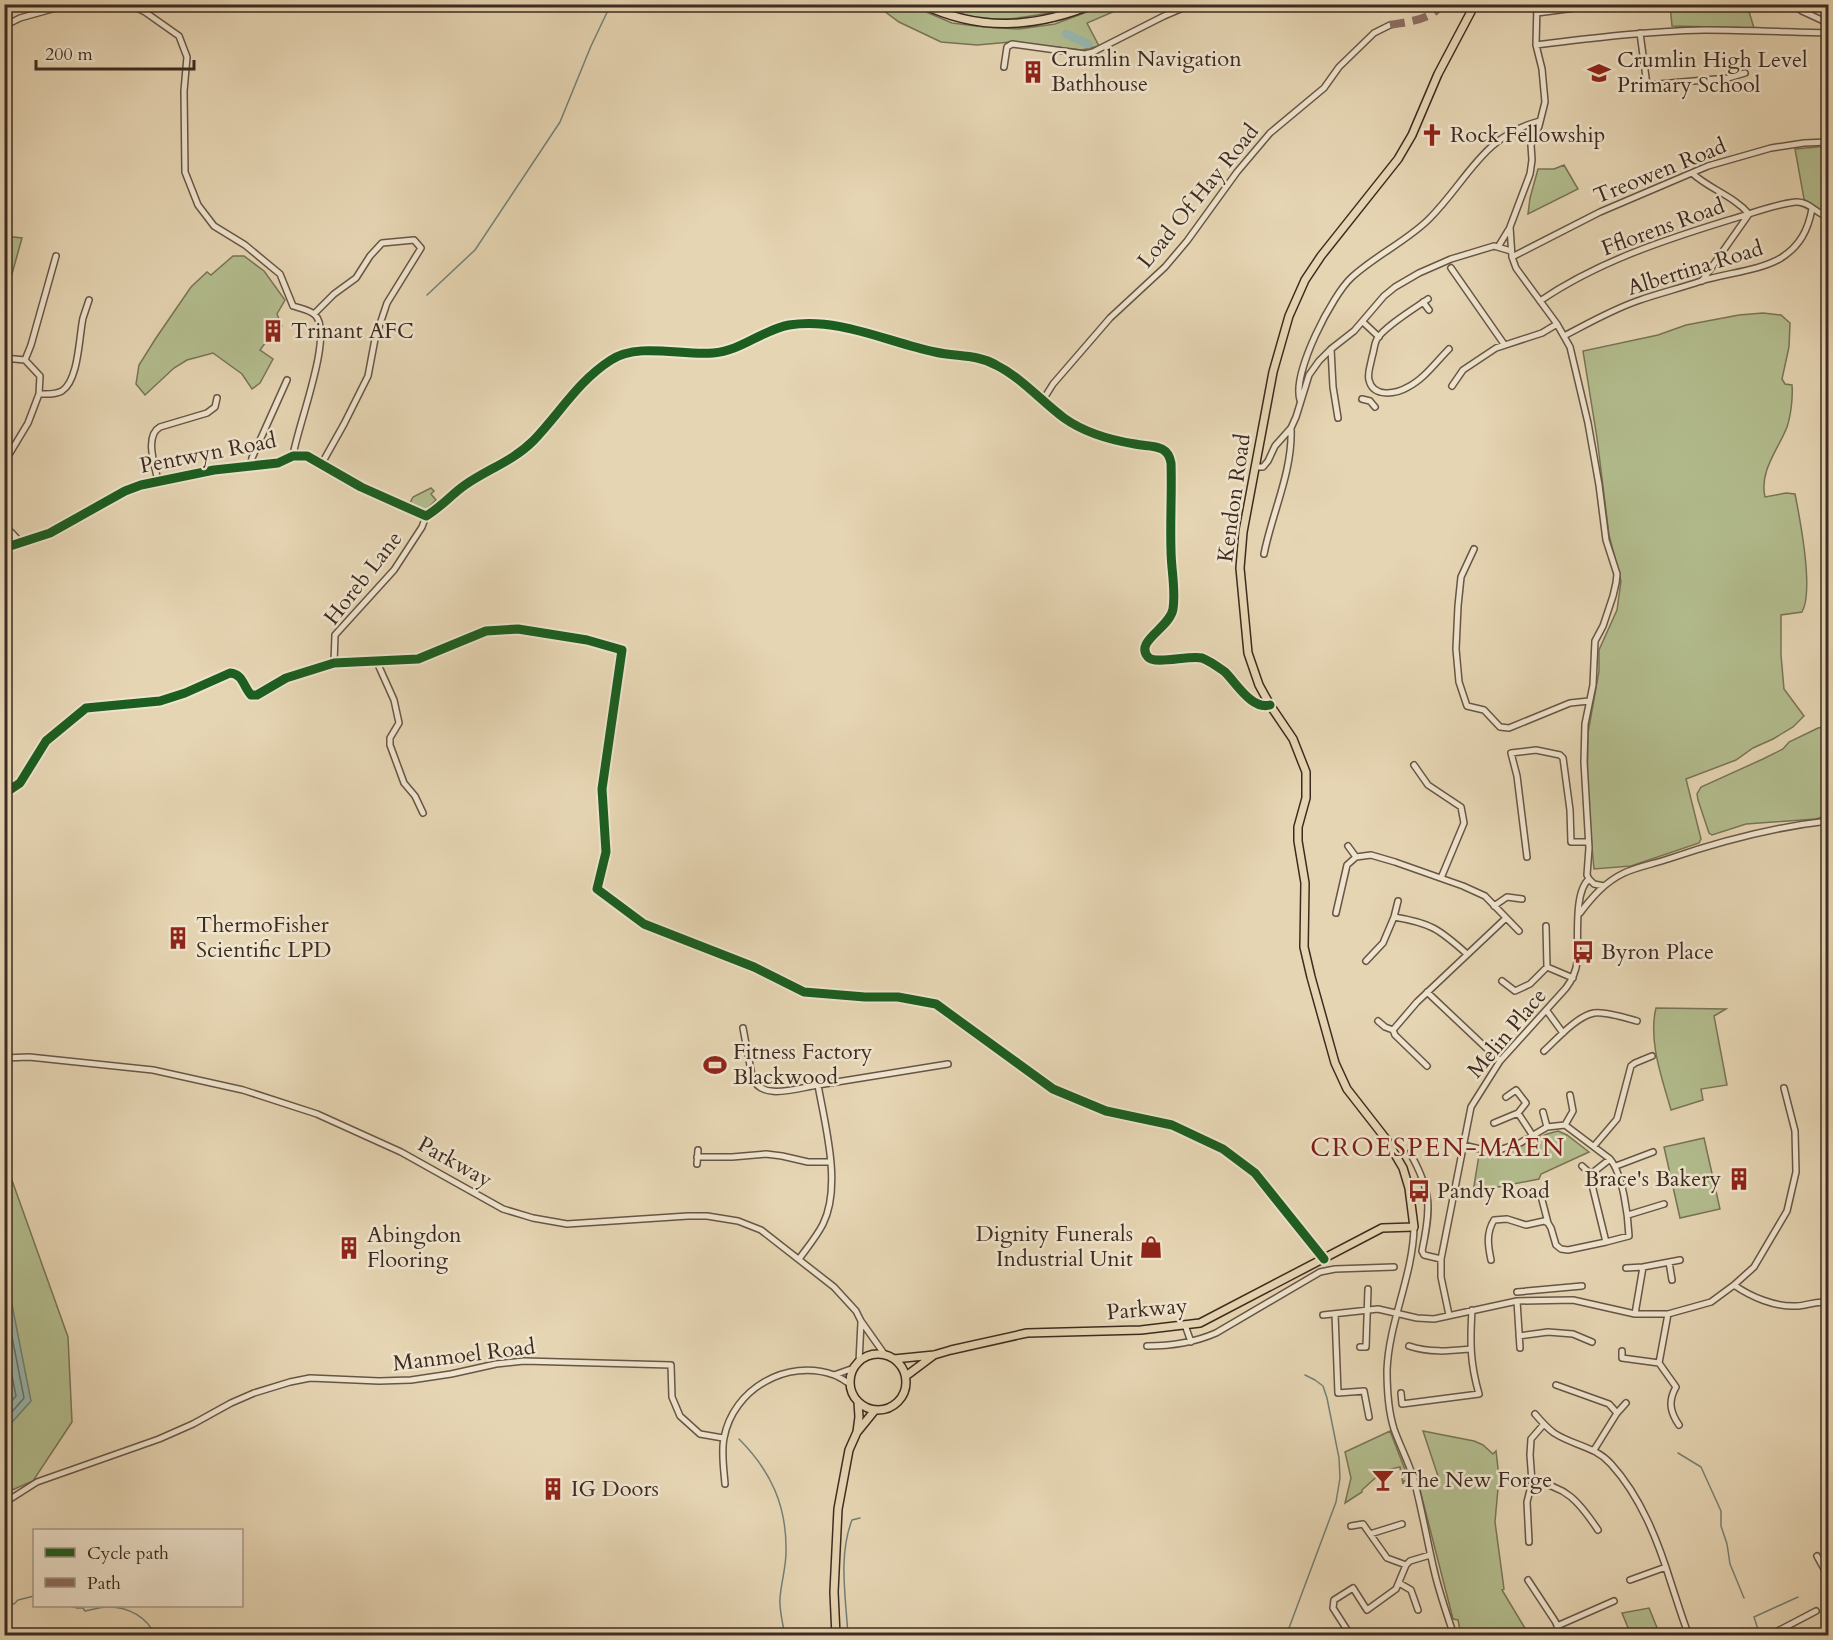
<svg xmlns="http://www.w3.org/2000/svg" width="1833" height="1640" viewBox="0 0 1833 1640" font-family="Cardo,serif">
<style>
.green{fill:#b3bd8e;stroke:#787457;stroke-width:1.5}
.water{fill:#96b8af;stroke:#728076;stroke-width:1.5}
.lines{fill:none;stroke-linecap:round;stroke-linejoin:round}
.shore{stroke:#6a7268;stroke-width:1.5}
.stream{stroke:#728076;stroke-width:1.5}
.river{stroke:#96b8af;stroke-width:9}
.minor-casing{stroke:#675645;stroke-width:8}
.major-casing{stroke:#3d2b20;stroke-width:10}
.minor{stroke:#efe4ce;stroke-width:5}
.major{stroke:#e6d5b3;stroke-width:7}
.quiet{stroke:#8d6e63;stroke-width:8;stroke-dasharray:15 8;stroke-linecap:butt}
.cycleway-casing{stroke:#efe4ce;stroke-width:13}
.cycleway{stroke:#1b5e20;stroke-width:9}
.labels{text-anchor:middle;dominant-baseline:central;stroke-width:5;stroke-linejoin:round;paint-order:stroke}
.poi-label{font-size:22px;fill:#3d2b20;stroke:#efe4ce;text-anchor:start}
.street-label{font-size:22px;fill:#3d2b20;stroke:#efe4ce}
.quarter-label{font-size:26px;letter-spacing:1.5px;fill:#7a1f14;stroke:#efe4ce}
</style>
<rect width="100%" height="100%" fill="#e6d5b3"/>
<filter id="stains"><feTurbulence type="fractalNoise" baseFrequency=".00333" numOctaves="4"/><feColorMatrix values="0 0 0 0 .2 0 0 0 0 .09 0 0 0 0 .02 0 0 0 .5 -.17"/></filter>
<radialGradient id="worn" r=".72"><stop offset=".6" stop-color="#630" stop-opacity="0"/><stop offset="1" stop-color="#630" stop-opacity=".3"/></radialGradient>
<path class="green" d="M876,5h34l42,18 32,4 35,2 36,-5 50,-19h24l-42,18 12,23 -17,4 -71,-8 -34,3 -36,-3 -42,-20z
M936,5l142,-1v1c-21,7 -60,15 -83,14 -20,0 -40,-7 -59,-14z
M1670,5h28l2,5 7,1 19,-6h21l7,23 -82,-2z
M1828,146v68l-5,-2 -19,-13 -9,-50z
M1564,165l14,24 -50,25 2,-16 8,-29h16z
M5,236l17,2 -17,61 -1,-63z
M233,256h11l20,15 21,29 -8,14 5,12 -6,12 -5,-3 -11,15 13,9 -13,24 -8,6 -10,-15 -29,-21 -26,7 -13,8 -29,27 -9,-11 3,-19 17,-27 35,-51 16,-15 4,3z
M1763,313l18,2 9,8 -1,24 -7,32 3,5 7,1c1,12 -1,30 -5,42 -9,23 -28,44 -22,70l21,-4 9,1c5,25 19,97 7,118l-21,3v40l3,34 20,27 -11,11 -20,12 -20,9 -17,12 -50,19 15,60 -2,4 -68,23 -37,3 -7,-74 1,-62 11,-62v-21l18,-40 4,-29 -12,-46 -12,-97 -14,-87 75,-16 28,-10 53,-10z
M431,488l3,3 -3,3 5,6 -12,12 -14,-9 3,-6z
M1828,726v89l-12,4 -70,5 -34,11 -3,-2 -11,-33 -1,-6 4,-7 62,-28 20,-10 6,-7 29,-14z
M1656,1008l70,1 -12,7 13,69 -26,4 2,11 -32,10c-9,-32 -23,-69 -15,-102z
M1558,1131l9,4 22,17 -48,22 -2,5 -66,13 6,-37 25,-1 43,-20z
M1704,1138l16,71 -40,9 -16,-71z
M4,1158l64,179 4,85 -39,59 -28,12z
M1390,1431l19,49 -5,1 -1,3 -3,-17 -17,4 -21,19v2l-17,11 6,-25 -6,-26z
M1423,1431l51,10 9,4 10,9 3,-3 3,26 -4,45 9,67 -2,1 27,45h-68l-3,-15 -5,-1 -34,-133 20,-7z
M1649,1608l11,27h-29l-9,-22z"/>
<path class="water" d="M4,1264l27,137 -26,29h-1z"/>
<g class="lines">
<path class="shore" d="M4,1296l20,102 -20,23
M4,1335l12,61 -12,14"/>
<path class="stream" d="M427,295l48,-45 85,-128 31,-76 20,-42
M739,1439c32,32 48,67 47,113 0,16 -5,31 -6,46 -1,12 3,26 5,38
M1678,1453l23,14 20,44v15l6,18 3,20 14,34
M10,1604h4l4,-4 16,-4
M71,1606l6,2h6l2,3c8,-1 16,-5 24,-4 19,0 39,10 46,29
M848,1636c-2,-38 -10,-80 4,-116l8,-2
M1286,1636l50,-134 4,-24 -1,-20 -12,-60 -4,-12 -8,-6 -10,-5
M1760,1636l-6,-19 44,-20"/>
<path class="river" d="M994,4l2,1
M1066,34l22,10"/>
<g class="minor-casing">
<path id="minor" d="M129,4l16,8 34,24 8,21 -3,34 1,81 13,33 16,21 31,19 35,29 13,32c6,2 17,4 22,9 20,18 -19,115 -22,141
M1793,4l9,7 26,12
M1537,13l68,-9
M4,26l16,-8 50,-14
M1640,33l7,52 81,-7 17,-5
M1536,45c56,-7 112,-14 169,-15 41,0 82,2 123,3
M1004,67l3,-20 5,-3 73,10 8,-2 71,-36 28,-12
M1692,173c17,16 42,23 57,41l-47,67
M1498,247l11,-18
M1512,257l88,-45 108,-46 63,-18 33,-5 24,-1
M1451,268l53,76
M1428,299c-13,9 -44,28 -51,40 -3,5 -3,13 -5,18 -1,7 -5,16 -3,23 4,18 27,14 39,7 16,-8 28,-25 41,-38
M1540,301c57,-39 124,-61 189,-81 22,-6 45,-16 67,-18 12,-1 21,12 32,15
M1423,302l6,8
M314,314l20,-20 22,-16 14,-22 12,-13 32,-3 7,8 -34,55 -12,36 -7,37 -24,48 -23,41
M1363,322l16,15
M1564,336c25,-13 49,-27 76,-36 20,-7 41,-12 61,-19 25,-8 58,-10 80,-23 19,-12 27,-28 31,-49
M1331,349l2,38 5,31
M4,358l21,2 15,16 -1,18 -11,29 -24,40
M25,360l6,-15 25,-89
M1452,386l11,-16 33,-22 46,-15 15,-9
M39,394c8,0 16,1 23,-3 17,-11 17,-55 21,-73 2,-6 4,-12 6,-18
M1362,399l8,2 5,6
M1043,400l10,-16 57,-66 55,-51 22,-26 50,-69 33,-39 54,-45 15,-21 35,-34 16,-8
M1300,400c-8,-27 32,-105 52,-123 24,-22 55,-36 77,-58 39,-39 53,-83 111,-98
M250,467l2,-9 35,-78
M1255,467h8l5,-6 7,-15 16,-18 5,-11 13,-42 10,-14 12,-12 23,-18 30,-35 11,-9 24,-14 32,-14 43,-13 17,5
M158,481c-3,-15 -14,-45 2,-54l47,-14 8,-6 2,-9
M4,530l7,2 9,10
M4,548l46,-15 75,-42 16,-6 73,-15 64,-7 15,-7h14l54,31 65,29c14,-8 26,-22 39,-31 23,-16 48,-24 68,-44 27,-28 45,-60 78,-81 27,-18 71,-4 102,-7 28,-2 49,-23 76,-28 50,-8 98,17 146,27 21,5 42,2 61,13 26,13 45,36 68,53 21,15 46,22 71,26 9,2 19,1 27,5 6,3 8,8 9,14 1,29 -1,58 0,87 0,19 5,40 2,59 -3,19 -39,32 -25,48 7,8 41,-2 54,1 8,3 16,9 23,14 12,12 27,38 45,33
M1474,549l-13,28 -3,29 -2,43 3,33 8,24 17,4 16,17 9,1 61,-25 19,-2
M1264,554c8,-41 29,-83 27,-126
M376,660l18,40 5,23 -9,15v7l14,38 11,13 8,17
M334,663l1,-28 59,-65 28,-43 4,-11
M1414,765l14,20 33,22 3,16 -23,55
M4,790l4,1 12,-8 26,-42 40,-33 74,-7 25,-8 45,-20c13,1 13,13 21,22h6l29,-17 48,-15 84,-4 68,-28 32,-2 69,11 35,10 -20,139 4,63 -9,37 47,35 110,43 50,25 61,5h33l38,7 117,85 53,22 66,14 51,24 32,24 69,86
M1348,846l8,11 15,-2 24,7 68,24 22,10 34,35
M1527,857l-10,-81 -6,-23 25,-3 24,5 3,3 7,52 1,32h17
M1589,879l5,5 10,2
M1494,906l13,-9 15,2
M1336,913l11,-48 9,-8
M1580,913c12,-16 25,-31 44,-40 13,-6 29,-9 44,-14 53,-18 105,-32 160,-38
M1394,917c37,6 45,12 73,37
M1546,926l1,41
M1366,961l17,-18 11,-26 4,-16
M1502,981l13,10 15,-7 17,-17 26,11
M1427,992l73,69
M1547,1011l16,22
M1378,1021l7,6 8,3
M743,1028l9,48c8,26 45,12 66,9
M1544,1051c13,-12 33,-35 50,-38 11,-2 32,5 43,8
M4,1058l25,-1 124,13 90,20 74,24 84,38 102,57 30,9 34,6 121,-8h19l31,5 23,9 73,57 22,24 5,10 24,34
M1427,1066l-32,-31 -2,-5 24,-28 89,-84
M1506,1097l10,-7 10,13 -8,10
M1543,1112l4,15
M1494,1123l24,-10 15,23
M1565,1125l8,-14 -3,-16
M1463,1145l17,4 19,1 21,-7 27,-16 18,-2 45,34c13,16 18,56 19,77l-23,6
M1594,1146l23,-27 14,-53 4,-3 17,-7
M1410,1153c22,39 21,55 12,98l2,4 17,4
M697,1157h35l34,-3 16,2 26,6h22
M697,1164l1,-14
M1582,1166l9,8 19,-15
M1616,1166l37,-14
M1540,1192l8,31 3,5 5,17 5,4 7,1 38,-8 -13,-53
M1628,1215l36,-11
M1414,1227c-1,49 -25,94 -27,143 0,20 1,40 7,59 6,17 15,34 20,51 8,30 13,60 20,90 5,22 13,44 20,66
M799,1259c8,-11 18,-23 24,-35 19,-38 2,-99 -5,-139l130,-21
M1491,1260c-3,-14 -5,-27 3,-40l13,-1 19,6 18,-4 4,2
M1669,1262l3,18
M1626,1268l17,-1
M1734,1285c17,12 41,22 62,21 11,0 21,-6 32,-3
M1517,1292l65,-6
M1517,1301l3,47
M1335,1314l3,79 26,-2 5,26
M1635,1314l8,-47 37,-7
M1668,1314l-9,49 17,24c-8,14 -6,25 3,38
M1323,1315l55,-6 39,9 17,1 83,-18 56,-1 62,14h33l43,-12 23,-17 20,-18 33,-56 9,-39 -1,-41 -11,-43
M1449,1315l-8,-38v-18l30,-152 29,-46 66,-73c6,-8 10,-16 11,-26 2,-20 -4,-70 12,-83l-2,-4 2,-27 -5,-86 1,-38 8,-39 2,-44 8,-15 10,-30 3,-13 1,-9 -11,-34 -7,-55 -11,-62 -18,-76 -13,-23 -41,-56 -4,-11 -2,-30 20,-53 2,-14 -1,-15 8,-19 6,-24 -3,-33 -6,-24 1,-41
M1185,1325l6,17
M1519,1336l29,-4 25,2 19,8
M1147,1346c25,0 46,-3 69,-13l104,-61 15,-3 59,-2
M1409,1346c21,7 40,5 61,3
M1360,1347h6l2,-58
M1622,1351v7l37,5
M859,1362l2,-40
M834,1375l20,-7
M1556,1385l53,19 8,9 -23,37
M1401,1393l1,11 77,-10c-9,-31 -9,-52 -7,-84
M1617,1413l9,-10
M1535,1414c6,7 12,14 19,19 20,13 41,13 57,31 30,33 47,77 60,119 6,18 11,35 18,53
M1532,1482c34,3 48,21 66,48
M725,1484c-1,-14 -4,-32 -1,-46 9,-49 63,-80 110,-63 6,2 11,6 16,9
M4,1503l33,-21 122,-43 34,-15 38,-21 23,-10 36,-11 20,-4 69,3 32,-1 40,-6 45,-10 28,-3 147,4 1,32 8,19 20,18 23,4
M1351,1526l12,-2 24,34 19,7
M1370,1534l32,-10
M1529,1542l-2,-40 5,-20 -2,-27 1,-16 13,-15
M1817,1556l11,20
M1528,1580l27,41 7,15
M1630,1580l36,-13
M1399,1583l12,7 7,20
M1557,1626l57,-25
M1422,1633l1,3
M1774,1633l42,-22
M1351,1636l-18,-28 1,-8 19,-12 14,22 29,-21 10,-24 4,-4 20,-6"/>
</g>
<g class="major-casing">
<path id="major" d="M922,4c58,28 113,24 172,0
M850 1382a28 28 0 1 1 56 0a28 28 0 1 1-56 0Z
M894,1359l40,-4 17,-5 76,-17 114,-3 59,-7 182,-95 32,-1 -5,-39 -6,-20 -17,-29 -39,-50 -12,-26 -24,-86 -7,-30 1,-64 -7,-42v-14l8,-29v-26l-13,-33 -23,-34 -11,-20 -11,-32 -8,-85 3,-36 30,-160 16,-56 16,-36 16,-24 77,-97 14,-24 26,-61 37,-70
M906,1376l28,-21
M858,1431l17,-21
M836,1636l-2,-44 4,-83 11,-59 8,-18 2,-15 -1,-15"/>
</g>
<use href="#minor" class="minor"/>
<use href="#major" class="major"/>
<path class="quiet" d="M1390,25c15,-3 44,-5 51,-21"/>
<g class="cycleway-casing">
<path id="cycleway" d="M4,548l46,-15 75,-42 16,-6 73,-15 64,-7 15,-7h14l54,31 65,29c14,-8 26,-22 39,-31 23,-16 48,-24 68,-44 27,-28 45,-60 78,-81 27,-18 71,-4 102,-7 28,-2 49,-23 76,-28 50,-8 98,17 146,27 21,5 42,2 61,13 26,13 45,36 68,53 21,15 46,22 71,26 9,2 19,1 27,5 6,3 8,8 9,14 1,29 -1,58 0,87 0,19 5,40 2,59 -3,19 -39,32 -25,48 7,8 41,-2 54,1 8,3 16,9 23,14 12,12 27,38 45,33
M4,790l4,1 12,-8 26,-42 40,-33 74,-7 25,-8 45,-20c13,1 13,13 21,22h6l29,-17 48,-15 84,-4 68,-28 32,-2 69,11 35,10 -20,139 4,63 -9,37 47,35 110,43 50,25 61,5h33l38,7 117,85 53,22 66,14 51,24 32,24 69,86"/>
</g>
<use href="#cycleway" class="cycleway"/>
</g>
<defs>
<g id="building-bare" transform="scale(1.8)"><path d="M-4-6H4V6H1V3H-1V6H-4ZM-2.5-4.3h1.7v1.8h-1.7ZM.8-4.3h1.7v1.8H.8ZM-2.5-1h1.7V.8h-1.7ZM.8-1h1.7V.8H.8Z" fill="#8f2418" stroke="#efe4ce" stroke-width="2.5" paint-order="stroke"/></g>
<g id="school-bare" transform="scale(1.8)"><path d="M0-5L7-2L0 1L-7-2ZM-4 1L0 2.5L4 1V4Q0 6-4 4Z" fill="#8f2418" stroke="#efe4ce" stroke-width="2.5" paint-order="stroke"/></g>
<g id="church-bare" transform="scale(1.8)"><path d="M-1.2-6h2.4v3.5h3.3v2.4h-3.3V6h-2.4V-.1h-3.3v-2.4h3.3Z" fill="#8f2418" stroke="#efe4ce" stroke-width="2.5" paint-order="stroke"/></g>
<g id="bus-bare" transform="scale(1.8)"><path d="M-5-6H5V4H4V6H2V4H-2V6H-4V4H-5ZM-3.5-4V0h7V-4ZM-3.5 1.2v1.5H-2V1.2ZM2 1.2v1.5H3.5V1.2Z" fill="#8f2418" stroke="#efe4ce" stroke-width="2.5" paint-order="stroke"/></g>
<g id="stadium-bare" transform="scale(1.8)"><path d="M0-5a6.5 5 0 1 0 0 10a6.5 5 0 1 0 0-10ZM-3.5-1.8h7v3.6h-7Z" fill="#8f2418" stroke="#efe4ce" stroke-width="2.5" paint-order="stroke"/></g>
<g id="shop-bare" transform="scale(1.8)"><path d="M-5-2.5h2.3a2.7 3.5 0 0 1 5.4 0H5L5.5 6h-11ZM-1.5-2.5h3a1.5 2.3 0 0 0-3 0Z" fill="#8f2418" stroke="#efe4ce" stroke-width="2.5" paint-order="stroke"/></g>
<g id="bar-bare" transform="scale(1.8)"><path d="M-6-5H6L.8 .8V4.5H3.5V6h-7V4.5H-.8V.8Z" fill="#8f2418" stroke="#efe4ce" stroke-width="2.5" paint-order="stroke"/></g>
</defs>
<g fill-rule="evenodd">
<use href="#building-bare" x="1033" y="72"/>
<use href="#school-bare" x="1599" y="73"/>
<use href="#church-bare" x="1432" y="135"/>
<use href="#building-bare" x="273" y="331"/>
<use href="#building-bare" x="178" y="938"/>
<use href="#bus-bare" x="1583" y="952"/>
<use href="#stadium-bare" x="715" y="1065"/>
<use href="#building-bare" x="1739" y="1179"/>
<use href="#bus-bare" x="1419" y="1191"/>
<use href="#shop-bare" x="1151" y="1247"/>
<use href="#building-bare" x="349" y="1248"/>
<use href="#bar-bare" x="1383" y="1480"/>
<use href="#building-bare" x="553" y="1489"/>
</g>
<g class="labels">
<g class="poi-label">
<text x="1051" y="59">Crumlin Navigation<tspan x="1051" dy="25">Bathhouse</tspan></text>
<text x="1617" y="60">Crumlin High Level<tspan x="1617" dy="25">Primary School</tspan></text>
<text x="1450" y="135">Rock Fellowship</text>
<text x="291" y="331">Trinant AFC</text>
<text x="196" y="925">ThermoFisher<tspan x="196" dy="25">Scientific LPD</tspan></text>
<text x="1601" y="952">Byron Place</text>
<text x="733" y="1052">Fitness Factory<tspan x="733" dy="25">Blackwood</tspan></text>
<text x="1721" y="1179" text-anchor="end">Brace's Bakery</text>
<text x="1437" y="1191">Pandy Road</text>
<text x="1133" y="1234" text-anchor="end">Dignity Funerals<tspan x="1133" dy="25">Industrial Unit</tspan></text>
<text x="367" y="1235">Abingdon<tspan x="367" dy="25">Flooring</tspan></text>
<text x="1401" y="1480">The New Forge</text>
<text x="571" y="1489">IG Doors</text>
</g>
<g class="street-label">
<text transform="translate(1660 171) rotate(-22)">Treowen Road</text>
<text transform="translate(1198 196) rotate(-51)">Load Of Hay Road</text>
<text transform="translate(1663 227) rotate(-20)">Fflorens Road</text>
<text transform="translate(1695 268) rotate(-17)">Albertina Road</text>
<text transform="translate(208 453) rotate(-11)">Pentwyn Road</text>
<text transform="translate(1234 498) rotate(-82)">Kendon Road</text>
<text transform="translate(363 578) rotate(-52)">Horeb Lane</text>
<text transform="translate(1507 1033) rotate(-50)">Melin Place</text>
<text transform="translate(455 1162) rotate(29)">Parkway</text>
<text transform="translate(1147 1309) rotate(-5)">Parkway</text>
<text transform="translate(464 1355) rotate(-7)">Manmoel Road</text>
</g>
<g class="quarter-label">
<text x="1438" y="1147">CROESPEN-MAEN</text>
</g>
</g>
<rect width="1833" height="1640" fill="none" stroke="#e6d5b3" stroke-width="24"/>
<rect x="6" y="6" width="1821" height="1628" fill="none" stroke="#3d2b20" stroke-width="3"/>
<rect x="12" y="12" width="1809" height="1616" fill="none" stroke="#3d2b20" stroke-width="1.5"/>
<rect x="33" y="1529" width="210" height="78" fill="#efe4ce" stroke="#a89a88" stroke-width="1.5"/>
<rect x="45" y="1548" width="30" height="9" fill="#1b5e20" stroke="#a89a88" stroke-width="1.5"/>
<text x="87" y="1559" font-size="18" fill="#3d2b20">Cycle path</text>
<rect x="45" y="1578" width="30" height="9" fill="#8d6e63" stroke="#a89a88" stroke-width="1.5"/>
<text x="87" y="1589" font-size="18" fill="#3d2b20">Path</text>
<path d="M36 60v9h158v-9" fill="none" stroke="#3d2b20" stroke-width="3"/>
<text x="45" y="60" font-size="18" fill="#3d2b20" stroke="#efe4ce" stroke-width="4.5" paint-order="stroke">200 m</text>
<rect width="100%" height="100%" filter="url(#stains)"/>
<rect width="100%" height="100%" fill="url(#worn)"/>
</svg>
